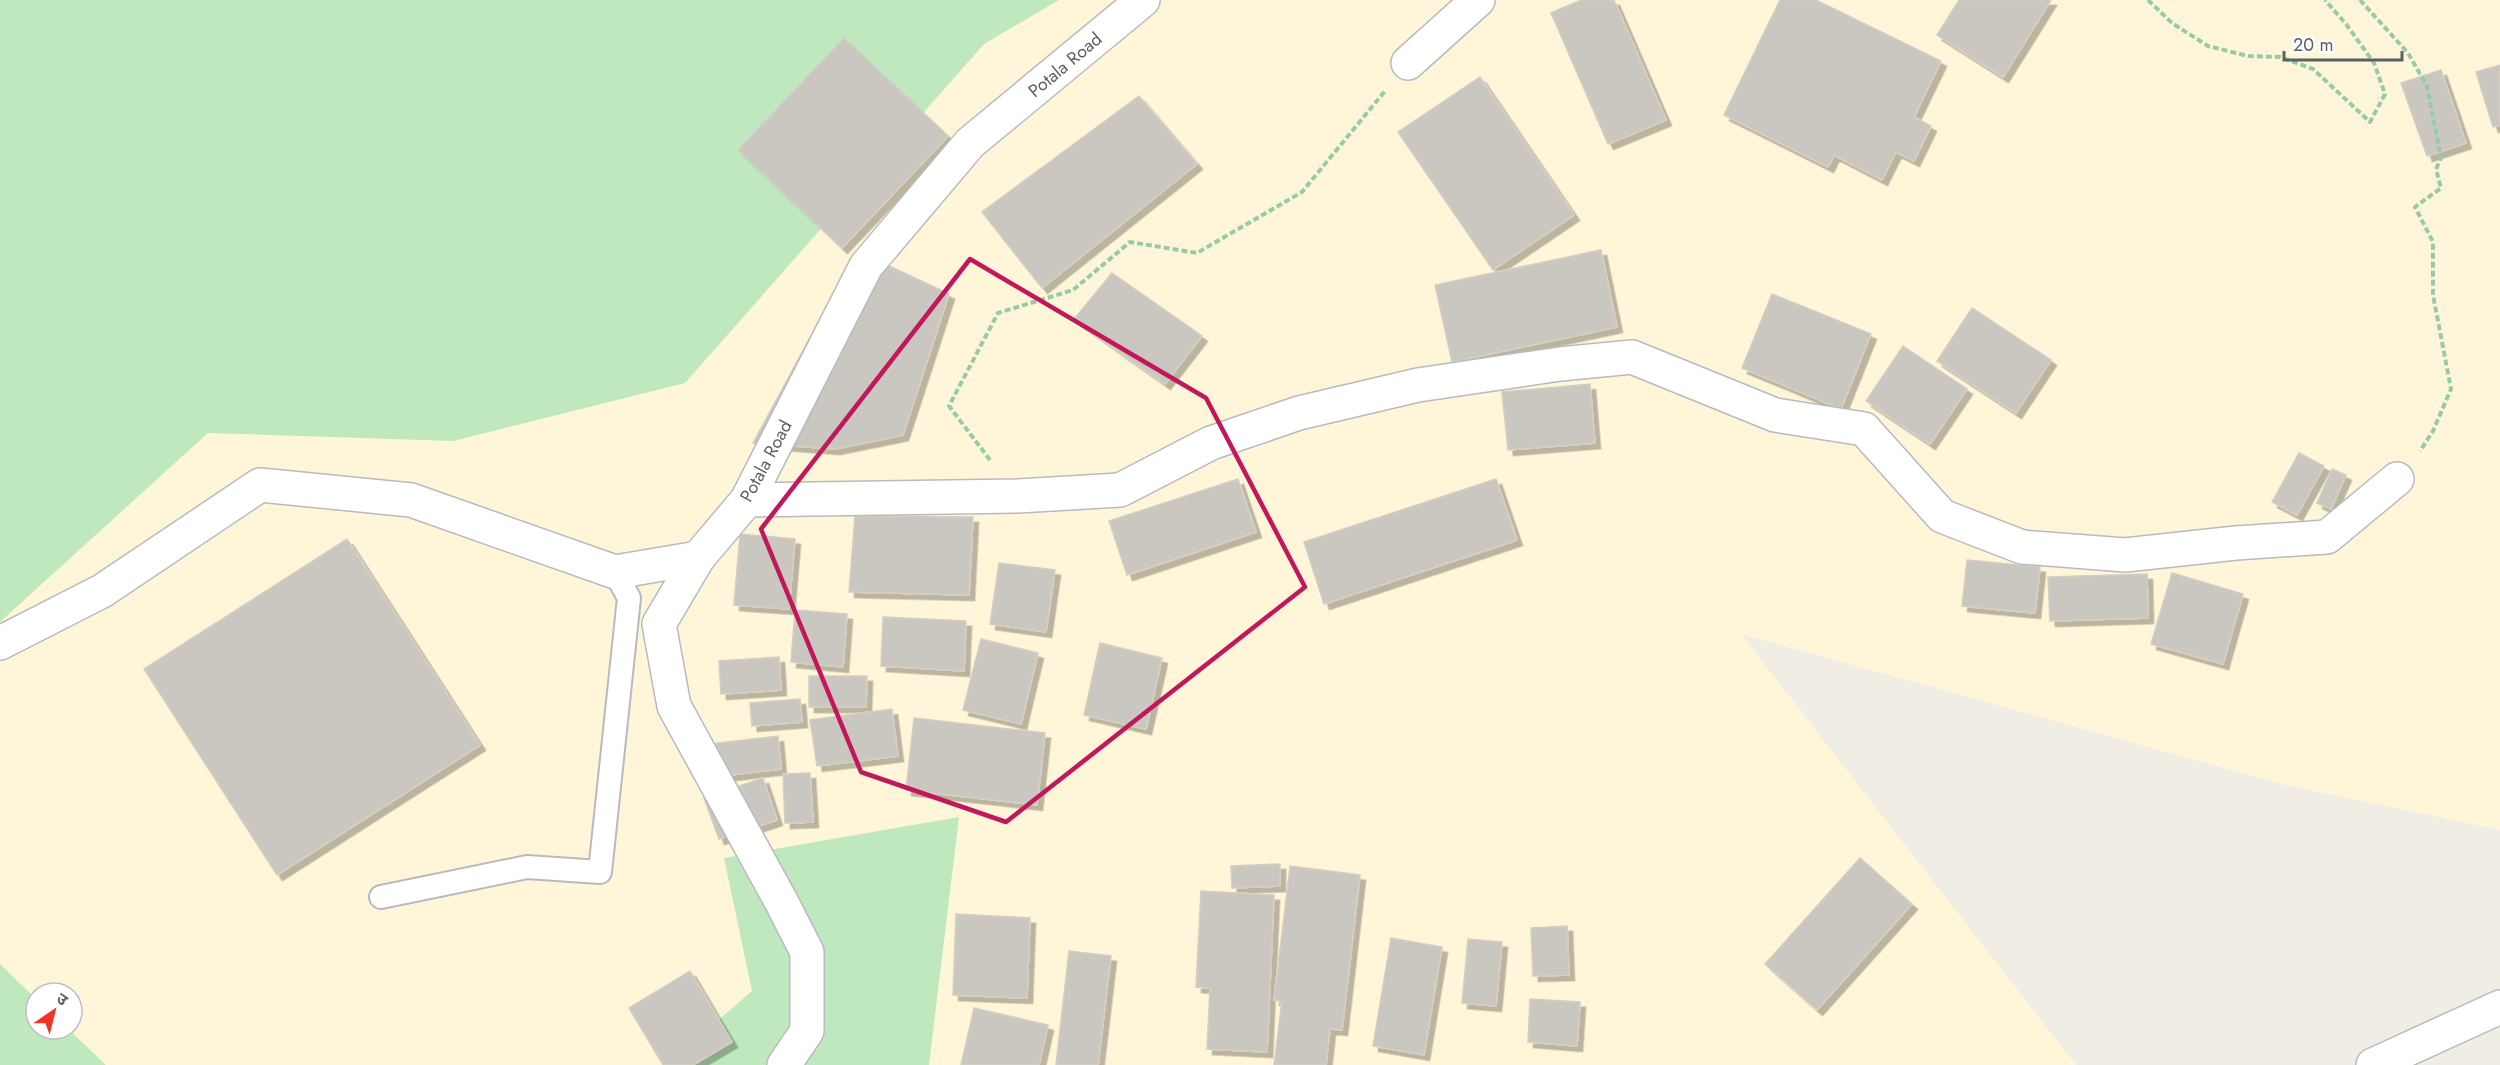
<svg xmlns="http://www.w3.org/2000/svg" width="2500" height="1065" viewBox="0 0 2500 1065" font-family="Jost,'Noto Sans Devanagari',sans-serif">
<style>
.commercial{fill:#fff6d9;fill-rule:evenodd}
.green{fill:#c0e8bf}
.building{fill:#cac7c1;stroke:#d4cec2;stroke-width:1.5;filter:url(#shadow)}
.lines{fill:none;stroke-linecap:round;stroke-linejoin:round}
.service-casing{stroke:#b7babf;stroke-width:26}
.minor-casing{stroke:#b7babf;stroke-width:36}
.tertiary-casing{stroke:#b7babf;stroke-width:36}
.path{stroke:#97caa6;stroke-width:4;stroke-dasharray:6 3;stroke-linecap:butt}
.service{stroke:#fff;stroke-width:22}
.minor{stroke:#fff;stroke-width:33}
.tertiary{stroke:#fff;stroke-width:33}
.marked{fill:none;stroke:#c2185b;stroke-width:4.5;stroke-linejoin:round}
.labels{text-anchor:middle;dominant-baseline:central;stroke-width:5;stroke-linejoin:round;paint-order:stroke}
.street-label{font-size:18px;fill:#5c6065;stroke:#fff}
</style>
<defs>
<filter id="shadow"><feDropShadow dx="5.5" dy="5.5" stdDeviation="0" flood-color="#0004"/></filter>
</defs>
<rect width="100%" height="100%" fill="#efede4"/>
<path class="commercial" d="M600,0h1900v830l-215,-45 -544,-151 335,431h-2051l-25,-34v-505zM36,993h36v36h-36z"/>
<path class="green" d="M0,0h1059l-75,44 -299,339 -232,58 -245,-8 -208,189z
M959,817l-30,248h-263l86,-74 -28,-133z
M0,964l36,35v30h32l38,36h-106z"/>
<path class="building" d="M1581,0h33l52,120 -58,24 -57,-131z
M1780,0h36l125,61 -27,56 17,9 -17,35 -18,-9 -14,28 -48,-25 -6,12 -104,-52z
M1959,0h92l-48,77 -66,-42z
M844,38l104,98 -106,112 -104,-98z
M2500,65v60l-7,2 -17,-55z
M2441,70l25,73 -39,13 -26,-73z
M1480,77l94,138 -81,55 -95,-138z
M1139,96l58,68 -155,124 -60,-76z
M1601,250l16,77 -165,35 -17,-77z
M857,251l92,43 -46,141 -68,14 -82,-6z
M1112,273l90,63 -37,48 -91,-65z
M1772,294l99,40 -30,75 -99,-41z
M1972,308l79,52 -35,53 -79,-52z
M1903,346l64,43 -37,55 -64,-43z
M1590,384l5,59 -87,7 -6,-58z
M2299,453l25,13 -27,49 -25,-13z
M2332,469l14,6 -15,34 -14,-6z
M1238,479l18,53 -129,43 -18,-54z
M1496,479l21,61 -193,64 -20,-62z
M855,516l118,1 -4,78 -120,-3z
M740,534l55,5 -6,70 -55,-4z
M347,539l133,206 -203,130 -133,-206z
M1967,560l73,7 -5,46 -73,-7z
M999,563l56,7 -9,62 -56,-8z
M2172,573l71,21 -20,70 -72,-20z
M2147,574l1,44 -98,3 -2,-44z
M795,610l52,4 -4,53 -52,-5z
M883,617l83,4 -2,50 -83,-5z
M981,639l57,14 -17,71 -58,-14z
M1100,643l62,15 -16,71 -62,-14z
M779,657l2,33 -60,4 -2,-33z
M809,676h58l-1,31h-57z
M800,699l2,23 -50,4 -2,-23z
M892,709l6,47 -81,10 -7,-46z
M914,718l131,15 -8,72 -131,-15z
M778,736l3,33 -84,10 -4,-33z
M810,773l3,49 -28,1 -2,-49z
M763,778l14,42 -58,19 -15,-41z
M1860,858l52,46 -95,106 -52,-46z
M1280,864v22l-48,2 -1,-22z
M1290,866l70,9 -18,155 -12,-1 -4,36h-52l8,-64 -8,-1z
M1201,891l73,4 -7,157 -60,-3 3,-61 -14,-1z
M956,914l74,4 -3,80 -74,-3z
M1567,926l2,49 -36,1 -2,-48z
M1391,938l51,9 -18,108 -51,-9z
M1468,939l34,3 -6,64 -34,-3z
M1069,951l42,5 -13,109h-42z
M690,971l42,71 -39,23h-30l-34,-57z
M1530,999l50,3 -3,44 -49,-4z
M974,1008l74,17 -9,40h-78z"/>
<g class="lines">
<g class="service-casing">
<path id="service" d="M381,897l146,-30 73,5 29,-274 -14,-26"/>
</g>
<g class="minor-casing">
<path id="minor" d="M1408,63l70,-63
M747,500l271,-4 102,-6 91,-47 88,-30 119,-28 142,-21 72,-7 143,58 89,14 78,87 80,31 103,8 111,-12 91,-6 70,-58
M0,643l102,-52 158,-106 151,15 204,72 83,-14"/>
</g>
<g class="tertiary-casing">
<path id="tertiary" d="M784,1065l23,-34v-79l-25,-49 -108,-197 -15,-82 39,-66 49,-58 119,-234 104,-123 173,-143
M2373,1065l127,-58"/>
</g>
<path class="path" d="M2148,0l24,23 36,23 40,10 32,1 33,12 57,53 15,-28 -11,-31 -28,-39 -21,-24
M2360,0l48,53 19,33 14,72 -5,11 5,19 -26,19 18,35v53l18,94 -18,42 -13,20
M990,460l-41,-54 49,-93 75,-23 57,-48 67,11 105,-61 83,-101"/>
<use href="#service" class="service"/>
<use href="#minor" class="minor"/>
<use href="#tertiary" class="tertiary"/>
</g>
<path class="marked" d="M970,259l236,139 99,189 -299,235 -145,-50 -100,-243z"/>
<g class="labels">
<g class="street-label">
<text transform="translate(1065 65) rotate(-40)">Potala Road</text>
<text transform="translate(766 461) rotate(-62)">Potala Road</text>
</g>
</g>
<g transform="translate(54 1011) rotate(35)"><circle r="28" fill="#ffffff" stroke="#bebfc1" stroke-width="1.5"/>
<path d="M0-4.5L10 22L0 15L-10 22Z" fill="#f23427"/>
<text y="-9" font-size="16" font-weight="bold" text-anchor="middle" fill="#5c6065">उ</text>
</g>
<path d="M2284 51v9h118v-9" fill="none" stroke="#5c6065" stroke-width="3"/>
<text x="2293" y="51" font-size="18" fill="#5c6065" stroke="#ffffff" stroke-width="4.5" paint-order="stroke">20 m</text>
</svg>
